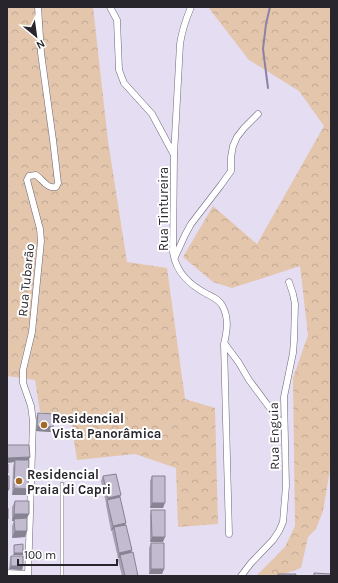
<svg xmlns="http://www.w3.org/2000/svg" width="338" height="583" viewBox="0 0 338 583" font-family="Karla,sans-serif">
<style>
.forest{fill:url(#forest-crowns)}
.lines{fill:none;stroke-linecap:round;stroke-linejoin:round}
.stream{stroke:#8f81a5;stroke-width:2}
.service-casing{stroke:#6d6678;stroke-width:4}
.minor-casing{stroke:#6d6678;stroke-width:7}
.service{stroke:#fff;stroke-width:3}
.minor{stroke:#fff;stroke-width:6}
.wall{fill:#a8a1b3}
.shaded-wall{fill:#888392}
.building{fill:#c3bbd0;stroke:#888392}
.poi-dot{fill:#a26828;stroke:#fff;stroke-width:1.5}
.labels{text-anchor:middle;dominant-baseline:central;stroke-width:4;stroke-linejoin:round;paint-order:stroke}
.street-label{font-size:13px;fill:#28252d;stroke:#fff}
.poi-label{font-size:13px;font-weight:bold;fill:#28252d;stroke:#fff;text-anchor:start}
</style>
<defs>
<pattern id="forest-crowns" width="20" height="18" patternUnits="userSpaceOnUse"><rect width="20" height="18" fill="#e3c6ac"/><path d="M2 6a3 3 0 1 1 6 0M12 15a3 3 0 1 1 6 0" fill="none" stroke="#c3aa94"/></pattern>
</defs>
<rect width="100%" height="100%" fill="#e5ddf2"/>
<path class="forest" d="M7,7h86l15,134 19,121 40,6 18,131 30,9 3,116 -40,3 -2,-59 -41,-14 -58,6 -7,-44 -30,-4 -5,-32 -28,-4z
M208,7h123v457l-8,47 -7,18 -8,8 -7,31 -23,8h-22l29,-29 10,-21 -2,-148 15,-43 -8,-69 -68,22 -19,-6 -30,-25 30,-51 44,38 67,-118 -25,-35 -50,-31z"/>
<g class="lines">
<path class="stream" d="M268,88l-5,-39 3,-25 4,-17"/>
<g class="service-casing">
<path id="service" d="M62,484v92"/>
</g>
<g class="minor-casing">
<path id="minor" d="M110,7l7,13 2,50 5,13 28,31 22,41
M191,7c-5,12 -9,23 -11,37l-6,111 -1,97c3,21 17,33 34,42 6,3 13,6 16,13 6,12 4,24 1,37l5,190
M175,257l10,-22 6,-11 30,-39 10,-14v-14l2,-11 4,-9 7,-9 14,-14
M225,344l14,19 10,17 35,47
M7,573l21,1
M28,576l5,-155 -2,-15 -8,-23v-13l9,-38 9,-91 -1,-12 -13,-49 2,-4 7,-1c7,5 11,14 20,12l2,-4 -5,-43 -12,-87 -3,-46
M241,576l10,-13 22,-23 6,-9 4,-9 3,-36 -2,-89 9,-44 1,-13 1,-36 -2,-10 -4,-12"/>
</g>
<use href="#service" class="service"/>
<use href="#minor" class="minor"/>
</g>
<path class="wall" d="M38,413l15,14 -2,5 -15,-1v-13z
M30,457l-2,3v29l-2,6h-14l1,-28 1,-5 -7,1z
M103,476l17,21 6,26 -1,2 7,25 -1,3 7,23h-16l-4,-16 1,-2h-1l-6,-26 1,-2 -2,1 -5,-26v-2l-5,-22z
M152,476l11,32h-13v-27z
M15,501l12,19 -2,17 -13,1v-12l2,-5h-2v-14z
M151,510l12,32h-13v-27z
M151,543l13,26 -2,5h-13v-26z
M11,556l12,10 -1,4 -13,-1 1,-10z"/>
<path class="shaded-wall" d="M37,426l16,1 -2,5 -15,-1z
M30,457l-2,5 -13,-2 -1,2 -7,1v-5z
M14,488l14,1 -2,6h-14z
M7,489h2l-2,5z
M121,495l-2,5h-12l1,-2z
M152,503h13l-2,5h-13z
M14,514h15l-3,7 -12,-2v2h-2z
M126,523l-2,5 -10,-1 -1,3 -2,1 2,-5z
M15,531h12l-2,6 -13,1z
M152,537h13l-2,5h-13z
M132,550l-2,5h-10l-1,3h-1l1,-5z
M14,553h9v2h-10z
M11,566h12l-1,4 -13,-1z
M151,569h13l-2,5h-13z"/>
<path class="building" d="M38,413l16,1 -1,13 -16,-1z
M7,445h22l1,12 -23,1z
M15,460h14l-1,29 -14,-1z
M7,464h1v9h-1z
M116,474l5,21 -13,3 -5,-22z
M7,476h2v13h-2z
M152,476h13v27h-13z
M120,497l6,26 -13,3 -6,-26z
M15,501h14v13h-15z
M7,508h1v11h-1z
M151,510h14v27h-13z
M27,518v13h-12l-1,-12z
M126,525l6,25 -13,3 -5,-26z
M151,543h13v26h-13z
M23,544v9h-9v-8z
M133,552l5,24h-13l-5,-21z
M11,556h12v10h-12z
M314,573l17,1v2h-17z
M278,574h18l-1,2h-17z"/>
<g class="poi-dot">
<circle cx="44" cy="425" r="4"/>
<circle cx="19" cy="481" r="4"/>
</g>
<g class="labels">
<g class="street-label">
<text transform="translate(163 209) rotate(-90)">Rua Tintureira</text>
<text transform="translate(26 280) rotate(-84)">Rua Tubarão</text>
<text transform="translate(274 436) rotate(-91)">Rua Enguia</text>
</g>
<g class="poi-label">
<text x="52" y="418">Residencial<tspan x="52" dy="15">Vista Panorâmica</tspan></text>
<text x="27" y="474">Residencial<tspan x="27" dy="15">Praia di Capri</tspan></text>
</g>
</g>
<rect width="338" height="583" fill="none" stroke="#28252d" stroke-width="16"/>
<g transform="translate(36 36) rotate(151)" stroke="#ffffff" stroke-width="3" paint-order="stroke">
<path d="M0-3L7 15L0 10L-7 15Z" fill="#28252d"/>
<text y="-6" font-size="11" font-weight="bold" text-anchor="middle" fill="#28252d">N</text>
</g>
<path d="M18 559v6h99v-6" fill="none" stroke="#28252d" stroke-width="2"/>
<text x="24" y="559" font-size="12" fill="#28252d" stroke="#ffffff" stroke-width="3" paint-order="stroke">100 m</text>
</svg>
